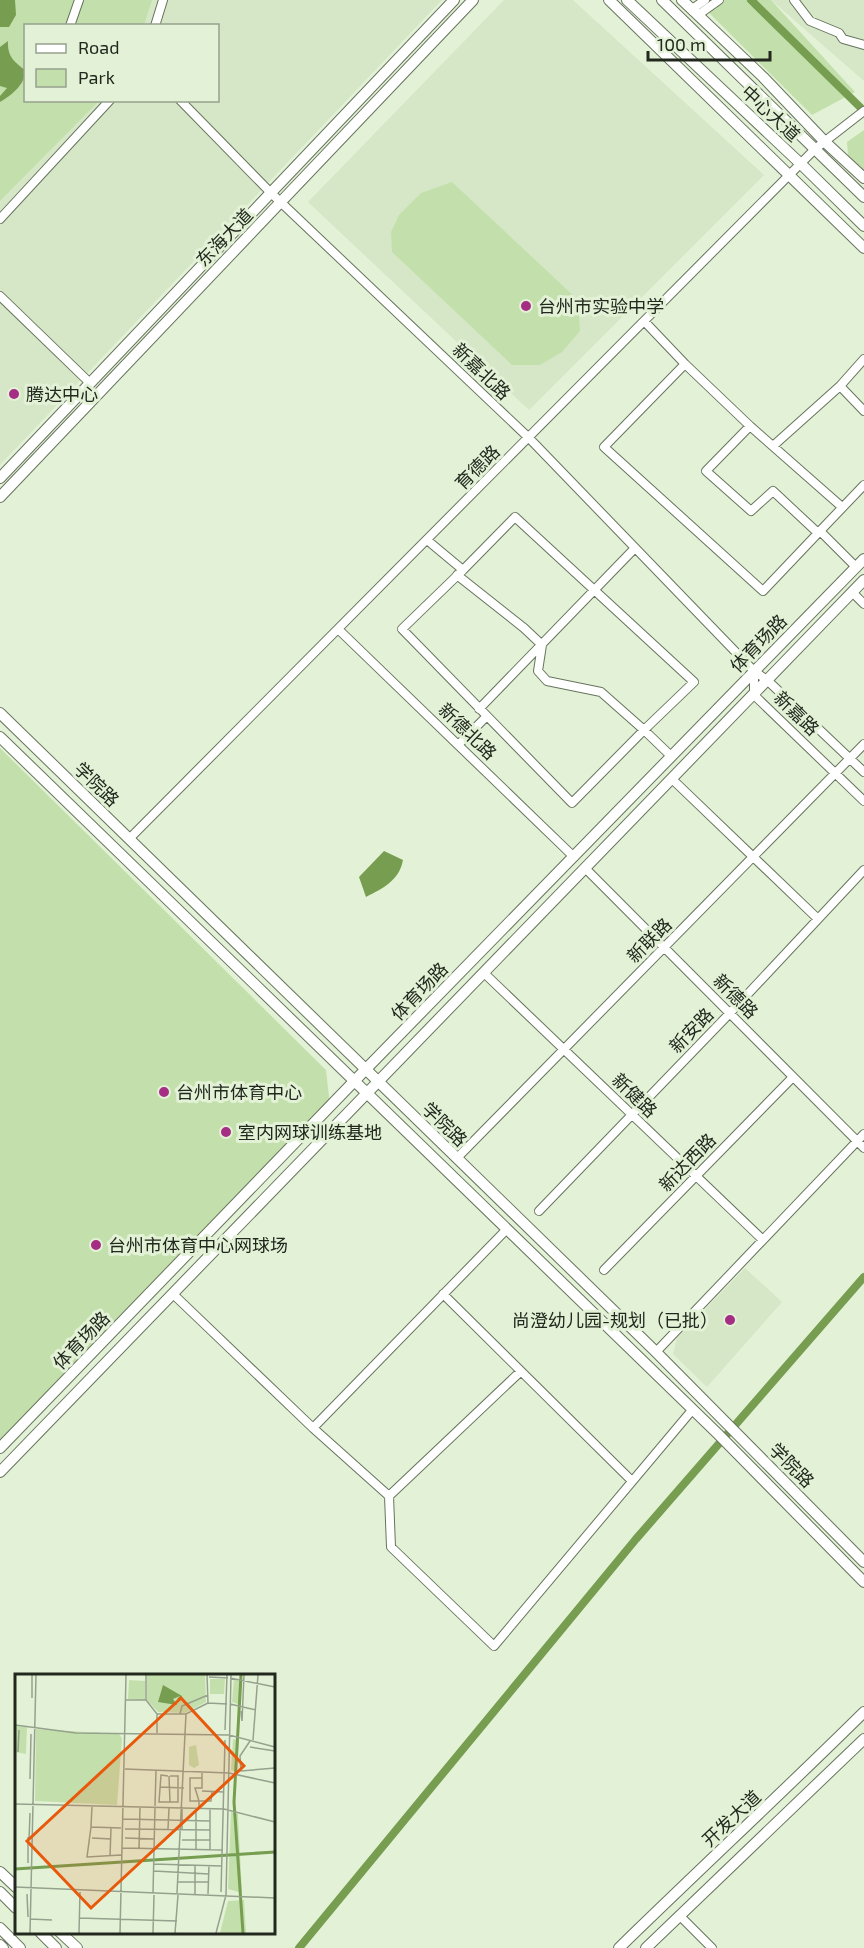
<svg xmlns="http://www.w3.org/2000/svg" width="864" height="1948" viewBox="0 0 864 1948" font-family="'Exo 2','Noto Sans SC',sans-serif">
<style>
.built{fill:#d5e7c6;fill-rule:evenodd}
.green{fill:#c3e0ac}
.water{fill:#769d50}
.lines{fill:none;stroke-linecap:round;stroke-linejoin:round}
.canal{stroke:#769d50;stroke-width:8}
.minor-casing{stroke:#67745d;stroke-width:10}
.major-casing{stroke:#67745d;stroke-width:12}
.minor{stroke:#fff;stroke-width:8}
.major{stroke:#fff;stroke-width:10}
.poi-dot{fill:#a52d84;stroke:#e3f2d7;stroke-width:2}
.labels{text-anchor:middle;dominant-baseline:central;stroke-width:6;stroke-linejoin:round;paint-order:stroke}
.street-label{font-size:18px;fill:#22281e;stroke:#e3f2d7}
.poi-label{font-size:18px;fill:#22281e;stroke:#e3f2d7;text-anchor:start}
.inset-river{fill:none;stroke:#769d50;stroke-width:3}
.inset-road{fill:none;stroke:#96a18d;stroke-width:1.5}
.view{fill:#e8590c;fill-opacity:0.15;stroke:#e8590c;stroke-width:3}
.inset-edge{fill:none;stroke:#22281e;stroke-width:3}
</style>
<rect width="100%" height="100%" fill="#e3f2d7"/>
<path class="built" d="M0,0h442l-442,465zM26,26h192v74h-192z
M504,0h69l191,175 -235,235 -221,-208z
M771,0h93v81z
M745,1268l37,34 -75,85 -34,-33 4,-16z"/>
<path class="green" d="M0,0h152l-8,25 -118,1v74l73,1 -99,100z
M696,0h75l84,92 -43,23z
M864,130v40l-16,-15 -1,-13z
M452,182l126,118 2,31 -18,21 -22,13h-28l-120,-113 -1,-20 8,-17 22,-22z
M0,748l326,322 5,44 -331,335z"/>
<path class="water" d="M0,0h15l1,15 -7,12h-9z
M8,41c-1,15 6,21 17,29 1,14 -14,26 -25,32v-6l7,-8 -7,-2v-39z
M384,851l19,9c-4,21 -20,28 -37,37l-7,-20z"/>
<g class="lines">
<path class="canal" d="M751,0l113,111
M299,1948l337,-409 228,-262"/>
<g class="minor-casing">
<path id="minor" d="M794,0l16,21 29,12 4,6 21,6
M692,9l13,-9
M698,15l21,-15
M70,26l9,-26
M155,26l8,-26
M180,100l91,93 258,245 225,233 13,9 97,92
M0,219l110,-119
M0,296l90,87
M645,322l40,42 -81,83 159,144 57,-60 36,36
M685,364l65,62 -44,45 45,40 22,-20 45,42
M840,386l24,25
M750,426l92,81
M773,446l67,-60 24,-27
M820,531l44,-46
M427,540l36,30 -61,59 170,174 72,-73 27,26
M457,575l67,53 18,17 -4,26 9,10 54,11 43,38 50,-48 -179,-165 -52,53
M852,592l12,12
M338,629l236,228
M754,671v24l110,106
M479,709l156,-161
M458,745l29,-29
M672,779l146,140
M129,839l686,-690 49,-38
M585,868l279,280
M484,973l279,267
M457,1158l407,-414
M539,1211l191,-198 134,-143
M604,1270l189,-193
M173,1294l140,134 194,-199
M443,1294l189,187
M656,1352l208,-218
M313,1428l76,68 2,51 103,99 199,-237
M389,1496l131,-124
M680,1916l32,32"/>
</g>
<g class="major-casing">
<path id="major" d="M609,0l255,248
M627,0l175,165 62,61
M662,0l202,197
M682,0l81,77 62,65 39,36
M0,478l454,-478
M0,497l473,-497
M0,713l656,639 208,210
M0,737l718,697 146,148
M0,1448l366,-379 498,-510
M0,1472l864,-892
M0,1872l16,15
M0,1892l16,16
M0,1928l20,20
M40,1932l16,16
M60,1932l17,16
M0,1945l3,3
M619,1948c81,-79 164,-156 245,-236
M646,1948l218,-209"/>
</g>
<use href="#minor" class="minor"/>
<use href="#major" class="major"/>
</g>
<g class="poi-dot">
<circle cx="526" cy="306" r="6"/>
<circle cx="14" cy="394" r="6"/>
<circle cx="164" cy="1092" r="6"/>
<circle cx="226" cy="1132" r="6"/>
<circle cx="96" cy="1245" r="6"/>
<circle cx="730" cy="1320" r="6"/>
</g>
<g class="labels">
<g class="street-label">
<text transform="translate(771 113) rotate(43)">中心大道</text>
<text transform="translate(224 237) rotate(-46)">东海大道</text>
<text transform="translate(482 371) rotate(44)">新嘉北路</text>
<text transform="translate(477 467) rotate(-45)">育德路</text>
<text transform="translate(758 643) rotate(-46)">体育场路</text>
<text transform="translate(797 713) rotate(44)">新嘉路</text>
<text transform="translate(468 731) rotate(44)">新德北路</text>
<text transform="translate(97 784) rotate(44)">学院路</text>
<text transform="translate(649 940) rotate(-45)">新联路</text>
<text transform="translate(419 991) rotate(-46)">体育场路</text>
<text transform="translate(736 996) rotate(45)">新德路</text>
<text transform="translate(691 1030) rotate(-46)">新安路</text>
<text transform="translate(635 1095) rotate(44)">新健路</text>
<text transform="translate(445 1124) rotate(44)">学院路</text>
<text transform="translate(687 1162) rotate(-46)">新达西路</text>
<text transform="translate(81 1340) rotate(-46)">体育场路</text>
<text transform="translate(792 1465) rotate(45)">学院路</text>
<text transform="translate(731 1818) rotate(-43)">开发大道</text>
</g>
<g class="poi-label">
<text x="538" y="306">台州市实验中学</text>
<text x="26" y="394">腾达中心</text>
<text x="176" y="1092">台州市体育中心</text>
<text x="238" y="1132">室内网球训练基地</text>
<text x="108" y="1245">台州市体育中心网球场</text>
<text x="718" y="1320" text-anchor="end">尚澄幼儿园-规划（已批）</text>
</g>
</g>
<g transform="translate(15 1674)">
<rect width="260" height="260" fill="#e3f2d7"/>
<path d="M132,1h58l1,27 -21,11 -27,-1 -11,-12zM195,5h15l-1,15h-14zM219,5l8,3 -1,23 -9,-3zM114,6l16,1v19l-17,-1zM0,52l12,1 -1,27 -11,-2zM21,55l83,5 3,4 -5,67 -82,-4zM218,65l6,1 -3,32 -5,-2zM181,71l3,20 -5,3 -5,-3v-18zM216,138l7,2 4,79 -14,-4zM229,226l2,33h-26l8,-32z" fill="#c3e0ac"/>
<path d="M148,11l19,11 -1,4 -4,-1 3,-3 -7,3 4,6 -19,-3z" fill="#769d50"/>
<path class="inset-river" d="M226,1l-7,127 9,131M0,195l260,-17"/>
<path class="inset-road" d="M17,1v23M131,1v25l11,14h29l22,-11 -1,-28M194,3l19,1M215,4l45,9M111,26h20M193,29l19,1M215,30l26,6M226,37l1,10 2,-46M165,40l2,-8 26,-11M0,51l61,8 153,2 46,12M210,56l2,-55M142,59v-19M238,66l5,-65M235,67l-10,15 1,15 34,-3M235,73l25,4M3,78l1,-22M110,95l104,4 46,10M153,102l-7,-1 -2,27h11M154,102l1,26h8v-26h-8M15,105l1,-45M145,113l24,1M187,117l22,1M184,127l-4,-13h7v-10M184,127h12l1,-9M0,130l209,5 51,13M77,132l-1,21 30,1M140,132l1,-35M184,133v-6h-9v-23h12v-6M108,145l87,2M76,153l-4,30 34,-2M110,155l85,1M153,155l1,-21M167,156v-23M13,163v26M77,164l19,1M110,164l29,1M14,166l1,-27M167,166h28M107,174l101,2M124,175l1,-42M181,175v-41M195,176v-41M95,182l1,-28M138,190l69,2M139,197l55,3M162,208h32M0,213l260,11M206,218l4,-152M138,219l2,-86M162,219l9,-179M12,220l1,23M180,220v-29M193,220l1,-29M64,244l98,3M15,245l22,1M15,259l6,-258M64,259l1,-41M105,259l6,-258M138,259l1,-38M160,259l3,-38M201,259l10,-38 5,-220"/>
<path class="view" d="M166,24l63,68 -153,142 -64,-67z"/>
<rect width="260" height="260" class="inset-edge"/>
</g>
<rect x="24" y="24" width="195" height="78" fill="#e3f2d7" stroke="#96a18d" stroke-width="1.5"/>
<rect x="36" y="44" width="30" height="9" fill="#ffffff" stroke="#96a18d" stroke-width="1.5"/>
<text x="78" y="54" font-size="18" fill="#22281e">Road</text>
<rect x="36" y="69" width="30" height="18" fill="#c3e0ac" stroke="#96a18d" stroke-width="1.5"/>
<text x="78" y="84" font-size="18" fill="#22281e">Park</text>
<path d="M648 51v9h122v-9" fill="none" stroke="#22281e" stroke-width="3"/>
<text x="657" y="51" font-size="18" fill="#22281e" stroke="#e3f2d7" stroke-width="4.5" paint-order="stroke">100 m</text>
</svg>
